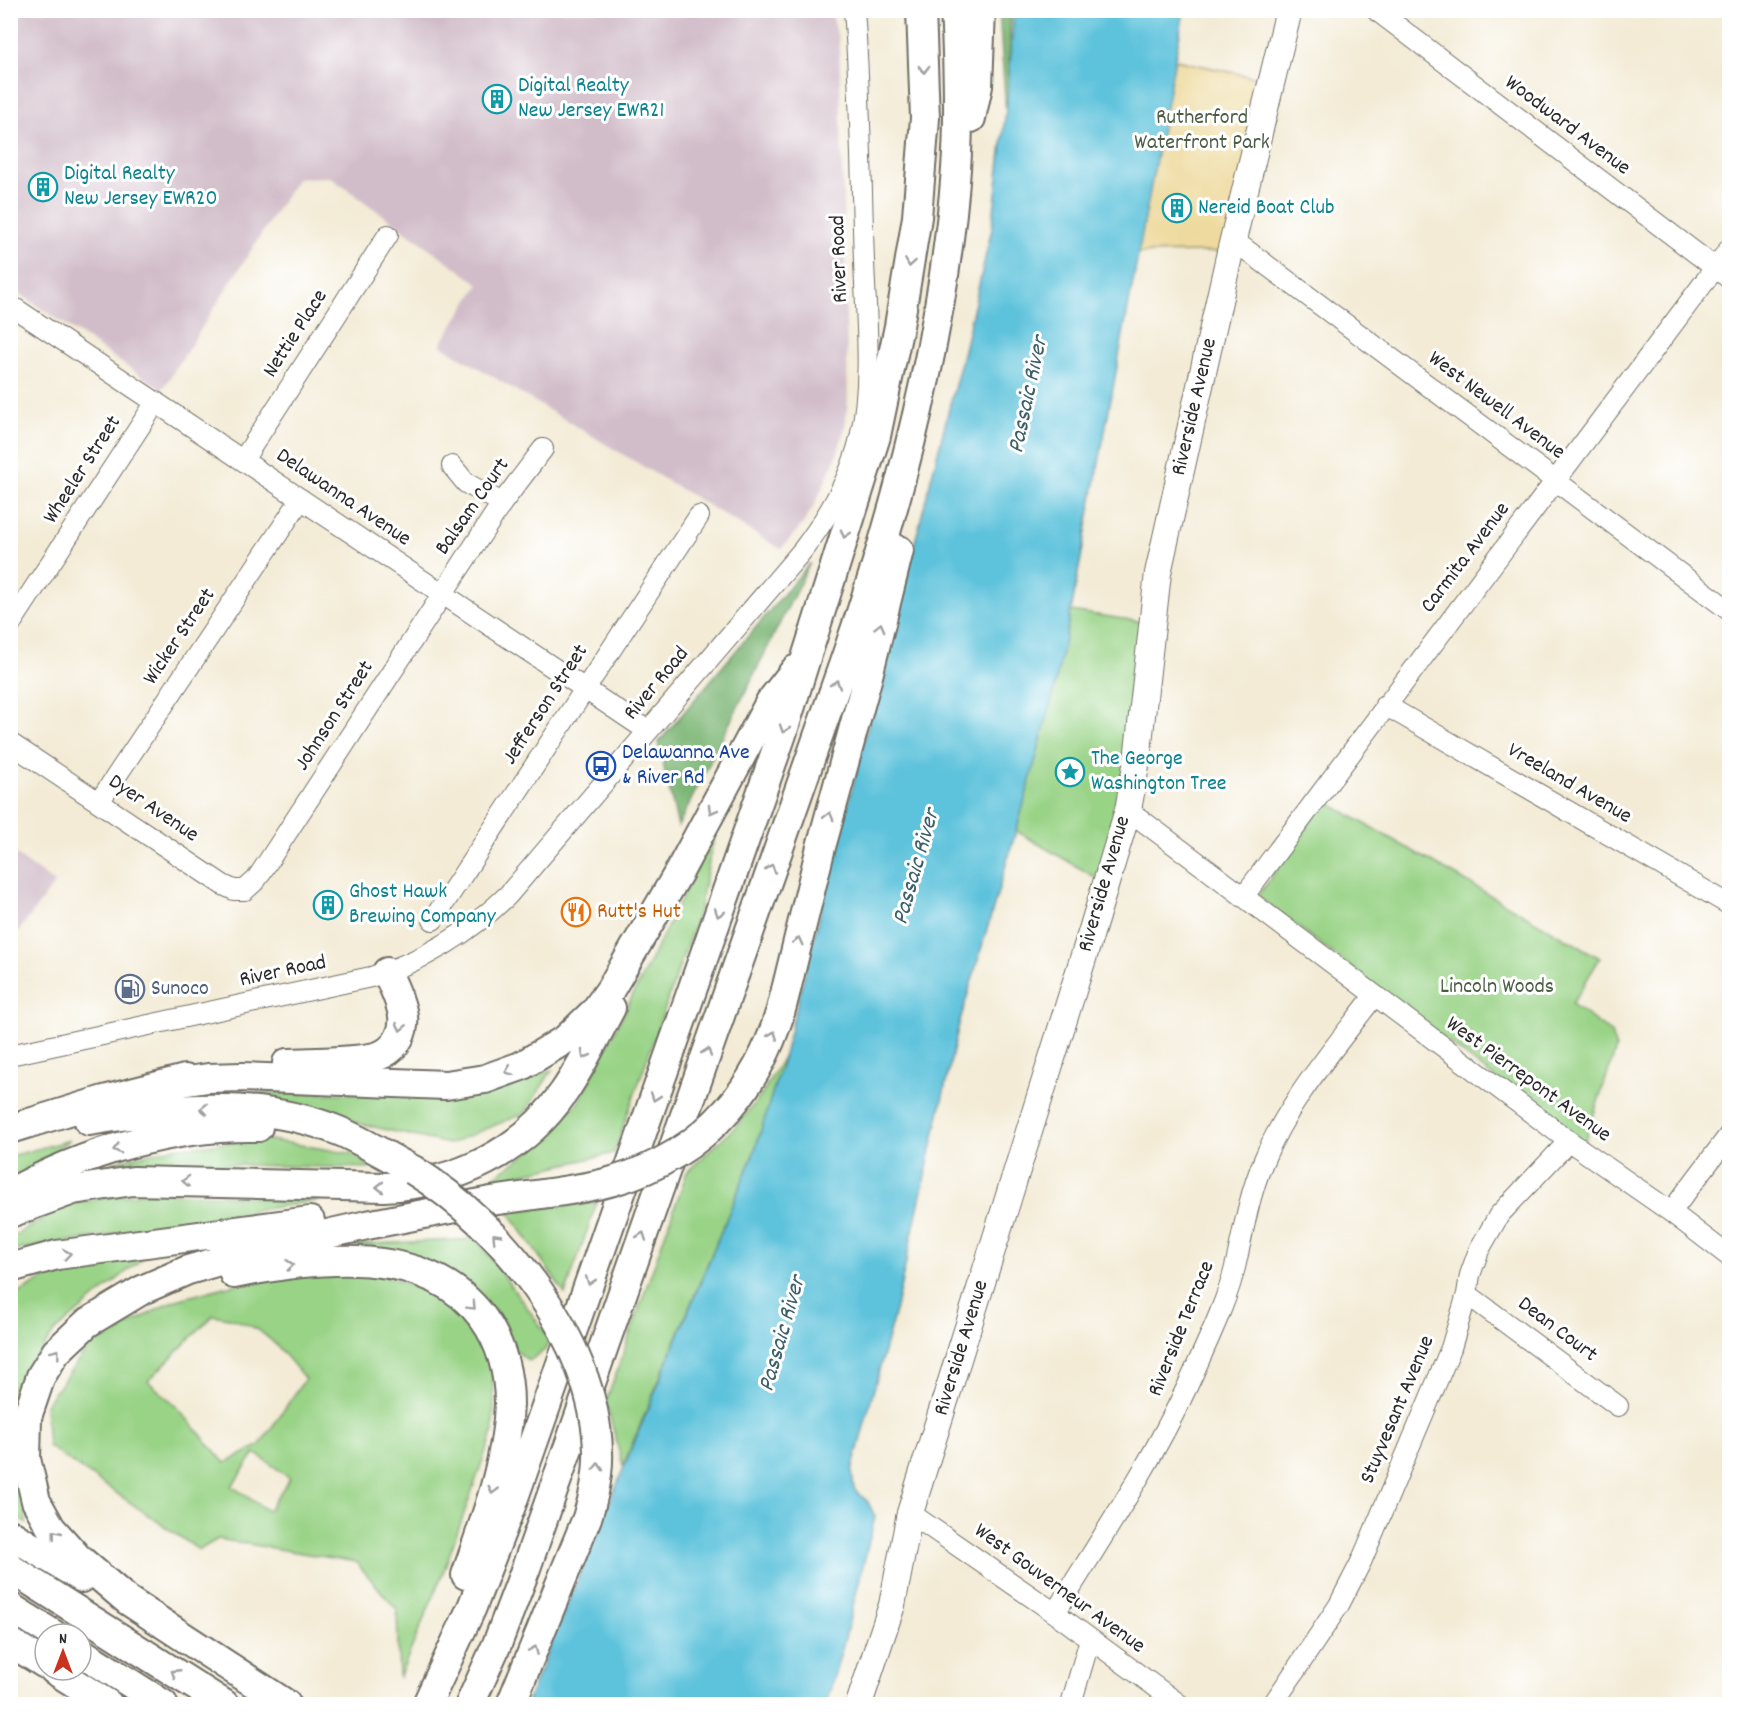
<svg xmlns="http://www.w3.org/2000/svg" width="1740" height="1715" viewBox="0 0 1740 1715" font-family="Dekko,sans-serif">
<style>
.industrial{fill:#d1bdc9}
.green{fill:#99d386;stroke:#627f58;stroke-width:1.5;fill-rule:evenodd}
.forest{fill:#7ab573;stroke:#52704f;stroke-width:1.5}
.sand{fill:#eeda9e;stroke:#8c8264;stroke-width:1.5}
.water{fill:#5dc2db;stroke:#447683;stroke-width:1.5}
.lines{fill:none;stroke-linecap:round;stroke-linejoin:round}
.minor-casing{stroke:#716e66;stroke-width:22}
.major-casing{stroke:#716e66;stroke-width:28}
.highway-casing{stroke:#716e66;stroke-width:32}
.minor{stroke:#fff;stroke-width:20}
.major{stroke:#fff;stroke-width:26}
.highway{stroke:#fff;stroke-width:28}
.highway-bridge-casing{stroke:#716e66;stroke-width:32;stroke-linecap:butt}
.highway-bridge{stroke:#fff;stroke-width:28}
.oneway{stroke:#a0a0a0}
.labels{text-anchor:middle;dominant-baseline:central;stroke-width:6;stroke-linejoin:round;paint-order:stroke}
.culture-label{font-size:22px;fill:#0d838f;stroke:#fff;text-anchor:start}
.park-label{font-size:22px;fill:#4c5d46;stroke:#fff}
.street-label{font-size:22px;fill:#2b2b2b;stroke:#fff}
.transit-label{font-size:22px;fill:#164399;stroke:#fff;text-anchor:start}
.food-label{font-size:22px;fill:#c56008;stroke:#fff;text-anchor:start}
.service-label{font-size:22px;fill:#4e5e75;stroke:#fff;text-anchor:start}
.water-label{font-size:24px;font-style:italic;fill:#3c6069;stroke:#fff}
</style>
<rect width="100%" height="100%" fill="#fff"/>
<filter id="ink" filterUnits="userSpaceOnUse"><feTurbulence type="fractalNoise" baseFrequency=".0167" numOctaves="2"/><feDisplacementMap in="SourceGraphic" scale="12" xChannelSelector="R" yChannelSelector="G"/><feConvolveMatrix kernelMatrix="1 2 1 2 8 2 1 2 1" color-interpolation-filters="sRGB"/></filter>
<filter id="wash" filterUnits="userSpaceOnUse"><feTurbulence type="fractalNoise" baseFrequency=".008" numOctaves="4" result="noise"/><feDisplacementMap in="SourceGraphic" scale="24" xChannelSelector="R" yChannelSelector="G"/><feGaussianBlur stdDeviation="1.35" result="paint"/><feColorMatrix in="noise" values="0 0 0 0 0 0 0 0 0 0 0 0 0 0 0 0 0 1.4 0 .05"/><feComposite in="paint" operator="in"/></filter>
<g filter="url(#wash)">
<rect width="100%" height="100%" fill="#f3ebd5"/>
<path class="industrial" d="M10,11h821l8,30 9,359 -3,27 -7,25 -23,52 -13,21 -21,24 -341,-204 39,-61 -149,-107 -33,1 -135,212 -151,-102z
M11,851l44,32 -44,58z"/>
<path class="green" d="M1071,611l71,11 -14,135 -28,123 -84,-49 26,-97z
M1325,801l275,157 -28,46 39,29 5,16 -33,97 -325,-250z
M715,832l-16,79 -85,242 -128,29 52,-36 42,-46z
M784,1055l-29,95 -132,316 -17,-64 81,-230 49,-46 24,-29z
M552,1070l-27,43 -76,31 -229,-52 241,3z
M264,1139l90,15 17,14 -259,-6 61,-14z
M70,1140l-59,42v-26z
M149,1192l171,8 -309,51v-13l55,-34z
M597,1202l-32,92 -57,-83z
M477,1239l72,99 -3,11 -17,12 -142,-110 -38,-6z
M150,1252l-96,80 -27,40 -15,38 15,114 -16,-10v-216l34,-20z
M351,1273l31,2 57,19 24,19 18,28 11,29 2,32 -1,29 -50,142 -44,105 -2,-68 -41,-48 -138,-23 -19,11 -151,-104 -3,-41 44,-59 84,-45 59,-16 47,-7zM213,1315c9,2 20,3 28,7 28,9 47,36 64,57l-46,67 -34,17 -48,-56 -29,-26zM255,1453l35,25 -22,33 -36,-25z"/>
<path class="forest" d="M999,11h12l-4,118z
M810,563l-132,263 -20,-83z"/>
<path class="sand" d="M1158,56l104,23 -32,173 -110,1z"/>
<path class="water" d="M1014,11h170l-113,600 -20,92 -30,111 -62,210 -63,283 -44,164 2,18 14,13 7,15 -30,121 -19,66h-300l229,-554 29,-95 180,-705 28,-122 16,-136z"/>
</g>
<g filter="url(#ink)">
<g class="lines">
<g class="minor-casing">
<path id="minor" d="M1376,10l354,269
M1233,240l497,371
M10,305l638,426
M243,460l145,-225
M452,466l14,17 36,20
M10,625l146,-223
M1385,705l345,200
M10,743l213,142 11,5h11l11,-10 246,-377 41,-54
M99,802l202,-303
M1128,810l441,331 102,71 59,45
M1243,897l487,-649
M433,920l266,-404
M10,1055l361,-78c53,-16 97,-43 137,-82l294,-344c26,-34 48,-71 58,-113 13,-57 6,-119 4,-177 -3,-83 -3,-167 -10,-251
M1671,1212l59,-78
M1467,1294l151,112
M910,1513l145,100 124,91
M1055,1613c50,-81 104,-161 142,-248 14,-31 32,-70 39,-102 8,-35 13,-67 27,-101 25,-61 71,-113 111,-166
M1071,1704l19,-65
M1273,1704l66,-99 22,-43 90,-214 16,-54 3,-19 9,-25 20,-35 70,-74"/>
</g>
<g class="major-casing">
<path id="major" d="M859,1704l33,-99 18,-92 181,-580 37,-123 9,-50 21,-187 72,-321 59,-242"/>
</g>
<g class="highway-casing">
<path id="highway" d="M971,118l7,-32 3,-76
M786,990l35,-143 47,-171 31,-126
M287,1063c20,-1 81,-1 96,-9 14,-7 22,-23 20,-38 -2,-15 -10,-30 -16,-44
M167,1084l41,-6 34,-1 204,8 39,-6 36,-13 45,-27 29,-28 15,-21 69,-118 91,-170 25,-32
M89,1121c82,-14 171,-22 250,10 26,11 49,26 74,39
M10,1129l94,-29 81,-21
M10,1193c74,-41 163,-68 248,-66
M10,1213l63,-23 60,-9 251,6c72,-3 139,-35 180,-95 18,-26 32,-56 47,-84
M10,1268l47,-13 253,-34
M234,1274c81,-16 193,-32 249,44 18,25 26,56 26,86 -2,58 -24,116 -43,171
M10,1534l72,44
M10,1568l214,136
M10,1607l43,27
M10,1642l35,22
M81,1652l82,52
M54,1670l54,34
M286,1704l-159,-104 -50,-43 -26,-29 -15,-27 -10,-42 1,-42 14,-41 15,-24 31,-29 55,-33 46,-20 73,-21 106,-24 124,-24 58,-8
M427,1704l45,-97 39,-101 271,-772 94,-298 23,-110 18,-109 8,-99 -4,-108
M470,1704l27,-60 29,-76 321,-914c53,-153 97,-323 109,-485 4,-53 2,-106 -1,-159"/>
</g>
<use href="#minor" class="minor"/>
<use href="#major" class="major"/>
<use href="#highway" class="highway"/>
<g class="highway-bridge-casing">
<path id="highway-bridge" d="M413,1170c90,55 182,171 185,281 1,23 -4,45 -11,67l-76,186
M549,1193c22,-3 43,-6 64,-12 94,-27 152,-97 173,-191"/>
</g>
<use href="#highway-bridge" class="highway-bridge"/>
</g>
<defs><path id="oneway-chevron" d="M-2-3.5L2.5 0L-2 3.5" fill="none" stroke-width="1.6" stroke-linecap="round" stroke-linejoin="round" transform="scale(1.5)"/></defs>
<g class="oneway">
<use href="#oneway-chevron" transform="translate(924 69) rotate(89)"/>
<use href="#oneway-chevron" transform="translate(910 263) rotate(99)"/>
<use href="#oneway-chevron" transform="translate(845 534) rotate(107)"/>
<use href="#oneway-chevron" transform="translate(880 627) rotate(-76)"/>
<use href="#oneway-chevron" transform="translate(836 684) rotate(-71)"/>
<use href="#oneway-chevron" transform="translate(784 729) rotate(108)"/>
<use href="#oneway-chevron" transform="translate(712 810) rotate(119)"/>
<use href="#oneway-chevron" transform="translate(829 816) rotate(-75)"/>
<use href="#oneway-chevron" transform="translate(771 868) rotate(-71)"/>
<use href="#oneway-chevron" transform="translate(719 913) rotate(109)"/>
<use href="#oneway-chevron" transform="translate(798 941) rotate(-76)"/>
<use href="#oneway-chevron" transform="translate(401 1027) rotate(102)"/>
<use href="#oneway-chevron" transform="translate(773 1035) rotate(-70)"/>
<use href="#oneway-chevron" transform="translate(707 1052) rotate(-71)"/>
<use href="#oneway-chevron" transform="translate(585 1055) rotate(119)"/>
<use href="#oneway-chevron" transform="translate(509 1071) rotate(159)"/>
<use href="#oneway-chevron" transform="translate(655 1097) rotate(109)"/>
<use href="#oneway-chevron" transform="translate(204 1109) rotate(-180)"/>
<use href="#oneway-chevron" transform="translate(117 1149) rotate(165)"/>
<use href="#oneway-chevron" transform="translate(186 1181) rotate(-178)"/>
<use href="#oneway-chevron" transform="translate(380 1187) rotate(180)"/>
<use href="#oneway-chevron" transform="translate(642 1236) rotate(-71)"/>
<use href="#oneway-chevron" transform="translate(496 1237) rotate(-134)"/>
<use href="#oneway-chevron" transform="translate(67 1254) rotate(-8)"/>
<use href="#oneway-chevron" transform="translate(290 1265) rotate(-6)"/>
<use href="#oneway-chevron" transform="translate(590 1281) rotate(109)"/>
<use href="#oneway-chevron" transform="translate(472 1306) rotate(45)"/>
<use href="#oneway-chevron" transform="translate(56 1353) rotate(-52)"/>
<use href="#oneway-chevron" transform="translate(598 1467) rotate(-87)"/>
<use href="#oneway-chevron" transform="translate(493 1490) rotate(105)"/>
<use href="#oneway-chevron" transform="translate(56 1534) rotate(-129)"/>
<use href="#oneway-chevron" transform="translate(534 1650) rotate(-67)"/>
<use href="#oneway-chevron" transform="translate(175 1673) rotate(-147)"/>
</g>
</g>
<defs>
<g id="building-ring" transform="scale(1.5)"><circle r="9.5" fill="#fff" stroke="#0f9aa8" stroke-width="1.5"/><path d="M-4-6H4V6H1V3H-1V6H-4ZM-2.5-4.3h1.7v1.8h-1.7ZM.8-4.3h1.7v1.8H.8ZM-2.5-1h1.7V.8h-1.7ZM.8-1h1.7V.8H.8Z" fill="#0f9aa8"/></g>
<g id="bus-ring" transform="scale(1.5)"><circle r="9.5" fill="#fff" stroke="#1a4fb4" stroke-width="1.5"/><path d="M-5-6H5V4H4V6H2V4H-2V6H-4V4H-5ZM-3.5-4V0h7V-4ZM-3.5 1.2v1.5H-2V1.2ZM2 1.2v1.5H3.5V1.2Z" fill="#1a4fb4"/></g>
<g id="sight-ring" transform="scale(1.5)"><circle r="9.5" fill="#fff" stroke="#0f9aa8" stroke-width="1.5"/><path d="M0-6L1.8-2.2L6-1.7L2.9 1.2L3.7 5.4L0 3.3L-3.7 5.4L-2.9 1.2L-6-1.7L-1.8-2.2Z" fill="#0f9aa8"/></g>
<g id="restaurant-ring" transform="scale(1.5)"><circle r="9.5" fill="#fff" stroke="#e8710a" stroke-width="1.5"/><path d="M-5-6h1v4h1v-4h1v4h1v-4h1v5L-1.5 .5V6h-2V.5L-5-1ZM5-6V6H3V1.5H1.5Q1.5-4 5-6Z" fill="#e8710a"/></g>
<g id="fuel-ring" transform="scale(1.5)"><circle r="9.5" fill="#fff" stroke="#5c6f8a" stroke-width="1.5"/><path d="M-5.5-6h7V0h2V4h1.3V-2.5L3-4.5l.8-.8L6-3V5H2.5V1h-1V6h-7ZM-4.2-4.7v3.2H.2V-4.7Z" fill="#5c6f8a"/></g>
</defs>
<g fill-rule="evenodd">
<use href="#building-ring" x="497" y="99"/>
<use href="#building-ring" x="43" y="187"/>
<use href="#building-ring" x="1177" y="208"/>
<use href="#bus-ring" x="601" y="766"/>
<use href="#sight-ring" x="1070" y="772"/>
<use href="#building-ring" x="328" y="905"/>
<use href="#restaurant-ring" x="576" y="912"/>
<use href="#fuel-ring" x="130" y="989"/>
</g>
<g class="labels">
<g class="culture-label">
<text x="518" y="86">Digital Realty<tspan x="518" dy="25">New Jersey EWR21</tspan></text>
<text x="64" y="174">Digital Realty<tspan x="64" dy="25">New Jersey EWR20</tspan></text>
<text x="1198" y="208">Nereid Boat Club</text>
<text x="1091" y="759">The George<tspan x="1091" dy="25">Washington Tree</tspan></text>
<text x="349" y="892">Ghost Hawk<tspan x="349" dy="25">Brewing Company</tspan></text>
</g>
<g class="park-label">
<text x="1202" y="118">Rutherford<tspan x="1202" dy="25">Waterfront Park</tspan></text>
<text x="1497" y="987">Lincoln Woods</text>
</g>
<g class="street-label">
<text transform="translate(1567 126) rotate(37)">Woodward Avenue</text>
<text transform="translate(840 259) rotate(-92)">River Road</text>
<text transform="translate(296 334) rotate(-57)">Nettie Place</text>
<text transform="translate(1496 406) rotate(37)">West Newell Avenue</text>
<text transform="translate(1195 407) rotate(-77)">Riverside Avenue</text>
<text transform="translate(83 470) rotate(-57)">Wheeler Street</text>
<text transform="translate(343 498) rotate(34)">Delawanna Avenue</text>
<text transform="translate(473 507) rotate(-55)">Balsam Court</text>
<text transform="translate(1466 558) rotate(-53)">Carmita Avenue</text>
<text transform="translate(180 637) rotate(-56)">Wicker Street</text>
<text transform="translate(657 684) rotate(-50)">River Road</text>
<text transform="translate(546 705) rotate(-57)">Jefferson Street</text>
<text transform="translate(335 716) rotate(-57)">Johnson Street</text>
<text transform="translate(1569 784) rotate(30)">Vreeland Avenue</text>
<text transform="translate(153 809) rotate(34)">Dyer Avenue</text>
<text transform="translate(1105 884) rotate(-74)">Riverside Avenue</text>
<text transform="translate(283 972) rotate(-12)">River Road</text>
<text transform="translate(1528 1080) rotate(36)">West Pierrepont Avenue</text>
<text transform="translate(1182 1329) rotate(-68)">Riverside Terrace</text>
<text transform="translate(1557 1330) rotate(37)">Dean Court</text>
<text transform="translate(962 1348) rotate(-73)">Riverside Avenue</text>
<text transform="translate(1398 1410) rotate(-67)">Stuyvesant Avenue</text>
<text transform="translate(1059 1589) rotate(36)">West Gouverneur Avenue</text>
</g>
<g class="transit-label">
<text x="622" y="753">Delawanna Ave<tspan x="622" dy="25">&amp; River Rd</tspan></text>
</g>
<g class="food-label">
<text x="597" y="912">Rutt's Hut</text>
</g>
<g class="service-label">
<text x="151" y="989">Sunoco</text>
</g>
<g class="water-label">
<text transform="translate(1029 395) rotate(-78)">Passaic River</text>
<text transform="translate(917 867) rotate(-74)">Passaic River</text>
<text transform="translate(783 1334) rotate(-74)">Passaic River</text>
</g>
</g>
<rect width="1740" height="1715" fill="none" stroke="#fff" stroke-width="36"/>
<g transform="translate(63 1652)"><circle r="28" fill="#ffffff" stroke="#aaaaaa" stroke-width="1.5"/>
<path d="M0-4.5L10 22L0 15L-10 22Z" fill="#c8321e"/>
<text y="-9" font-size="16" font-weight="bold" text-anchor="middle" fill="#2b2b2b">N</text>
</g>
</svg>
